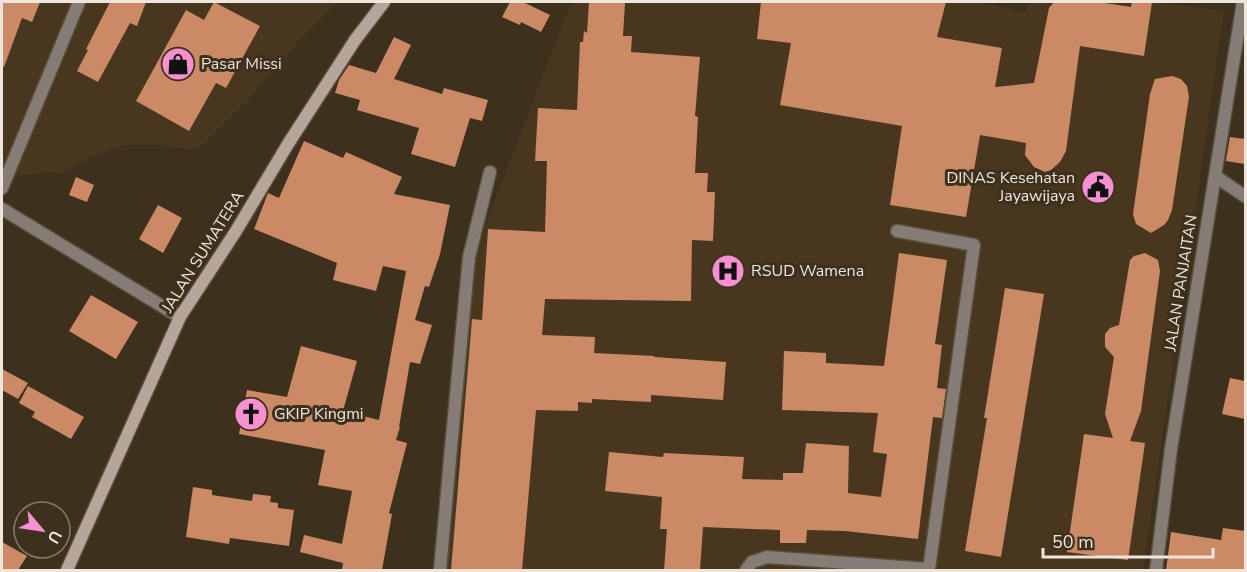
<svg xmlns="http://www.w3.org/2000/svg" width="1247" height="572" viewBox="0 0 1247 572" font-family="'Nunito Sans',sans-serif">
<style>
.built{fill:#48371e}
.building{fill:#cb8966}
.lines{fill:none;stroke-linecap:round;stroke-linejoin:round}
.service-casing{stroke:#594d3b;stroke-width:15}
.minor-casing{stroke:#594d3b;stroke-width:15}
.secondary-casing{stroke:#594d3b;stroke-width:15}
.service{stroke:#867c76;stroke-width:12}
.minor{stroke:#867c76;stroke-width:12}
.secondary{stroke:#b6a59b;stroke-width:12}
.labels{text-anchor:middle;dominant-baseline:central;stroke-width:6;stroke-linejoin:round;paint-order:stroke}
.poi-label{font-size:16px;fill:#eee6da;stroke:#3d301d;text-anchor:start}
.street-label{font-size:16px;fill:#eee6da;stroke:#3d301d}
</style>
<rect width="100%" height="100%" fill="#3d301d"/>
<path class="built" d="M2,2h336l-32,31 -59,68 -49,49 -39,-5h-31l-22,6 -17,7 -20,12 -8,3 -6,-1 -53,5z
M571,2h407l48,10 3,-10h128l67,9 -81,559h-710l23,-251 30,-95z"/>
<path class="building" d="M2,2h38l-8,20 -10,-4 -18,49 -2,-1z
M110,2h36l-9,24 -7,-3 -32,59 -21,-11 11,-21 -2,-1z
M214,2l46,24 -34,62 -10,-5 -27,48 -53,-30 50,-91 18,10z
M510,2h13l27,13 -9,17 -20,-10 -1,3 -18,-8z
M589,2h21l15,1 -2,33h9l-1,16 69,5 -5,59 3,1 -3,56h13l-1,19h8l-2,49 -21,-1 -1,61 -146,-2 -3,36 53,2 -1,16 60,3v1l72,5 -3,38 -72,-5v7l-59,-3v4l-14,-1v9l-42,-1 -14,160h-71l21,-251 10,1 6,-91 57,3 2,-71h-12l3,-53 39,2 3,-68h3l1,-11 3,2z
M761,2h185l-9,35 65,11 -7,39 39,-4 15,-75 5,-6h44l33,5 1,-5h20l-8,54 -64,-10 -14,105 -6,11 -9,8 -6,2 -11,-5 -9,-12 1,-12 -46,-8 -14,82 -76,-12 12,-79 -122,-21 11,-62 -34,-4z
M394,37l17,8 -17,34 48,15 2,-6 44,12 -6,21 -12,-3 -15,49 -44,-13 8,-26 -62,-18 3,-10 -25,-7 4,-13 10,-15 27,8z
M1172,76l9,3 6,7 2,11 -17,113 -4,10 -4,5 -13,8 -15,-9 -3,-10 17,-120 5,-15z
M1230,137l15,2v25l-19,-3z
M304,141l39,17 3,-6 56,25 -8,17 56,11 -10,49 -11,33 -4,-1 -10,34 17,5 -12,39 -10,-2 -11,65h1l-4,13 11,3 -18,70 3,1 -10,56h-40l1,-7 -43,-11 4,-17 38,9 10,-53 -34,-6 7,-35 -86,-16 8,-44 40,7 14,-51 56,15 -14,50 36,9 27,-149 -23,-5 -7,25 -43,-11 4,-17 -83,-34 14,-36 11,5z
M76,177l18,8 -7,17 -18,-7z
M158,205l24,13 -19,35 -24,-14z
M899,253l48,7 -12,84 7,1 -5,43 9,1 -4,29 -9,-1 -15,122 -73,-8 -38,-1 -1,13h-26v-13l-77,-3 -3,43h-36l3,-41h-7l2,-32 -57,-6 4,-39 54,5 1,-4 80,4 -2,22 41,1v-7h20l3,-30 43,3 -1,47 33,4 6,-43 -14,-2 5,-39 -96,-3 2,-59 42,2v10l58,3z
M1145,253l13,7 2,11 -19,140 -11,30 15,2 -17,117 -61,-8 17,-118 29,4 -8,-24 9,-57 -9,-10v-13l5,-6 9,-3 11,-65 4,-4z
M1005,288l39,6 -43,263 -36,-6 22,-133h-3z
M91,295l47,27 -22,37 -47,-28z
M2,369l26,14 -10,16 -16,-9z
M1230,378l15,3v38l-23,-5z
M28,386l56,31 -13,22 -39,-22 3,-5 -16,-9z
M193,487l19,3v5l40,6 1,-7 18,2 -1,6 8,1v5l16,2 -5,36 -59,-8 -1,6 -43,-7z
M1223,528l22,3v39h-79l5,-38 50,8z
M2,542l25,14 -9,14h-16z"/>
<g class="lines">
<g class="service-casing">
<path id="service" d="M440,570l11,-122 18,-191 21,-85
M746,570l6,-8 15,-5 162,12 45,-324 -77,-14"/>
</g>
<g class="minor-casing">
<path id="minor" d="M1215,176l31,21
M2,188l77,-186
M2,209l178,108
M1156,570l15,-121 72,-447"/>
</g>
<g class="secondary-casing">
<path id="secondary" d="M67,570l113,-253 56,-86 52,-87 67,-104 29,-38"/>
</g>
<use href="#service" class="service"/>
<use href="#minor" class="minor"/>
<use href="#secondary" class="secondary"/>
</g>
<defs>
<g id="shop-disc" transform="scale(1.725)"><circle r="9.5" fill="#f690d0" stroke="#3d301d"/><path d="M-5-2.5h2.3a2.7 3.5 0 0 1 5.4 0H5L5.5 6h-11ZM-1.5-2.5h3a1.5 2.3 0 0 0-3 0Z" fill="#111"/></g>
<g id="civic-disc" transform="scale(1.725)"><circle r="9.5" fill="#f690d0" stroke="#3d301d"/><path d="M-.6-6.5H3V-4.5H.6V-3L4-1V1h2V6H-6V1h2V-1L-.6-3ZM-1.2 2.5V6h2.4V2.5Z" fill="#111"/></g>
<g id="hospital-disc" transform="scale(1.725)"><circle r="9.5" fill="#f690d0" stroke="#3d301d"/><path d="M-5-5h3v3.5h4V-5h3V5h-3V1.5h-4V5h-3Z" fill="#111"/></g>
<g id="church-disc" transform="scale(1.725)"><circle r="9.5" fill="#f690d0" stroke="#3d301d"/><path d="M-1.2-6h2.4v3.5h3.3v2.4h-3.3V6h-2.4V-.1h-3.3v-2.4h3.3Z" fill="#111"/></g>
</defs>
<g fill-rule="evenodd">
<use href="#shop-disc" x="178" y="64"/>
<use href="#civic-disc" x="1098" y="187"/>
<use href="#hospital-disc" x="728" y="271"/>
<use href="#church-disc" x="251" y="414"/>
</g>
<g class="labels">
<g class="poi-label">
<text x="201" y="64">Pasar Missi</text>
<text x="1075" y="178" text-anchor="end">DINAS Kesehatan<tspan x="1075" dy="18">Jayawijaya</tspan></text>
<text x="751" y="271">RSUD Wamena</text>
<text x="274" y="414">GKIP Kingmi</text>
</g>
<g class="street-label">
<text transform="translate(203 252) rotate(-58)">JALAN SUMATERA</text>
<text transform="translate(1181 283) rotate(-81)">JALAN PANJAITAN</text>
</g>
</g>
<rect width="1247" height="572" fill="none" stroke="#eee6da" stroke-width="6"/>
<g transform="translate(42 530) rotate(119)"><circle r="28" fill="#3d301d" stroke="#847969" stroke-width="1.5"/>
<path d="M0-4.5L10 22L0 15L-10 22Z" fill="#f690d0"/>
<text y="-9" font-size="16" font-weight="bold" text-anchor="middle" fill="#eee6da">U</text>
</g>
<path d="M1043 548v9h170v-9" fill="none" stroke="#eee6da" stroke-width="3"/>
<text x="1052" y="548" font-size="18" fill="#eee6da" stroke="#3d301d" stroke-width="4.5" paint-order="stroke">50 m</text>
</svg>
